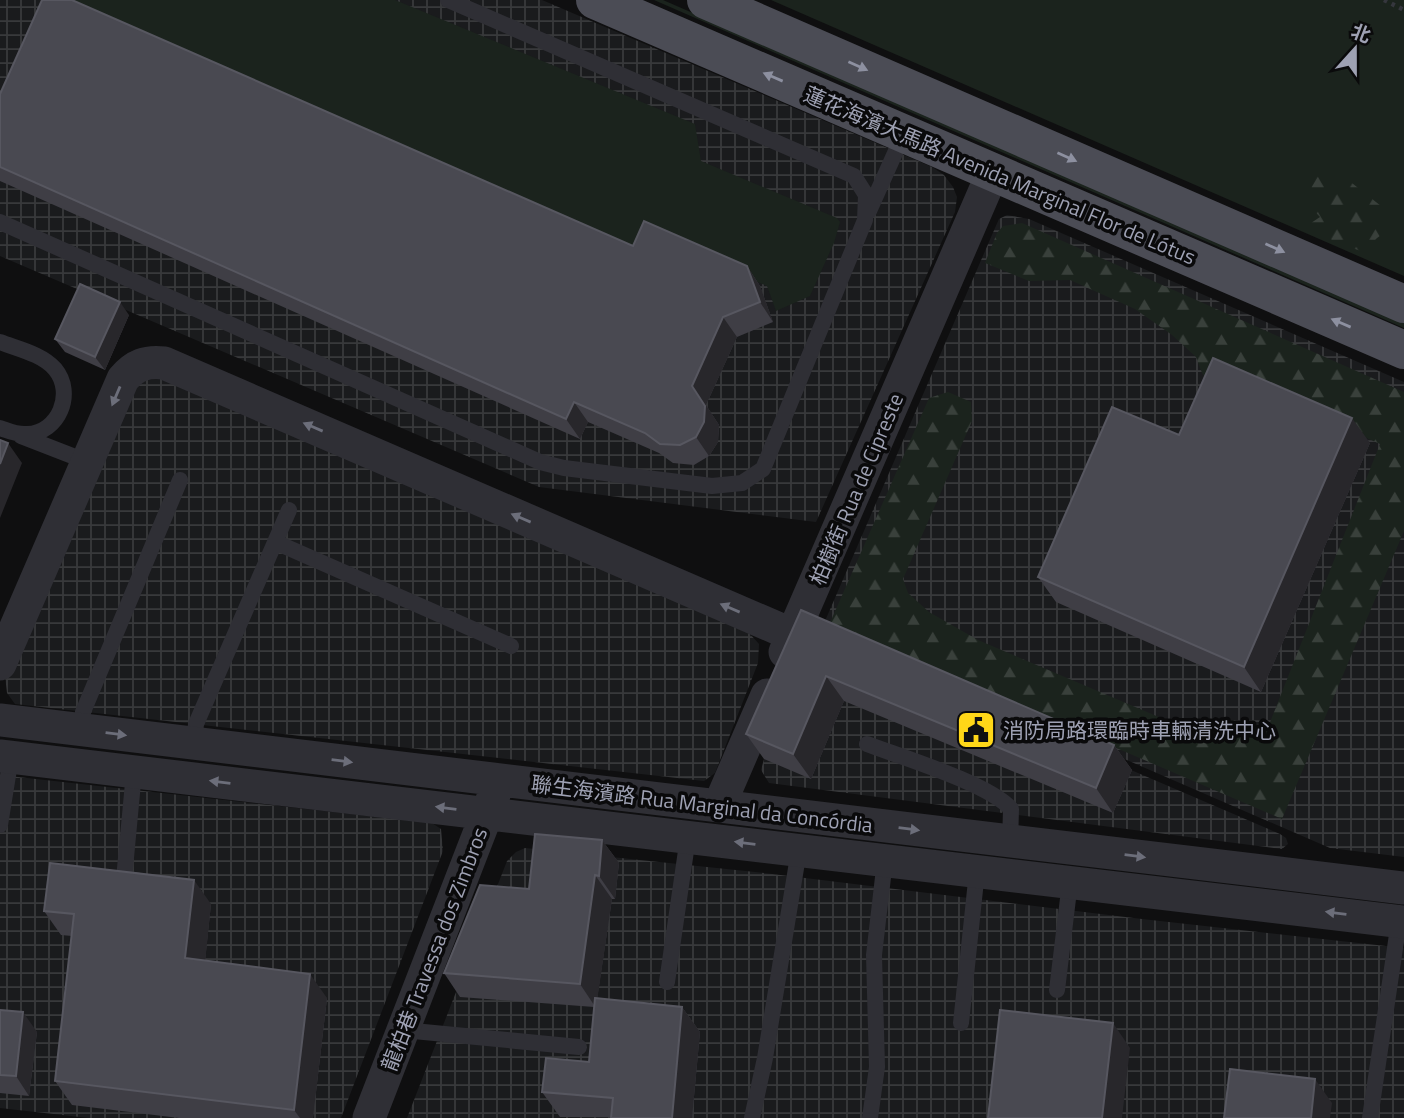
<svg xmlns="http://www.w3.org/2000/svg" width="1404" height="1118" viewBox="0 0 1404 1118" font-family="'Titillium Web','Noto Sans SC',sans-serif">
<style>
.industrial{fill:url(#industrial-grid)}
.grass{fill:#1b231d}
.forest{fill:url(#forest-firs)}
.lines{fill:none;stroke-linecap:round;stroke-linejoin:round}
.path{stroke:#35363d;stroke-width:4.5;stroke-dasharray:3.5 5;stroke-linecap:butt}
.lane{stroke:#2f2f35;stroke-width:16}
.street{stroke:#2f2f35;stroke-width:33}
.primary{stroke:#4b4c55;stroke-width:38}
.wall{fill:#3f3e45}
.shaded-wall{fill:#28272b}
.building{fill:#494951;stroke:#575760;stroke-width:2}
.oneway{fill:#8d90a0}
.oneway2{fill:#6c6e7a}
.labels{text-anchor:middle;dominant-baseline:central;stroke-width:7;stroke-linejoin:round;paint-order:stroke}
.street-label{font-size:21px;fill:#9ea1b3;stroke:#0a0a0b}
.poi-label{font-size:21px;fill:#9ea1b3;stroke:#0a0a0b;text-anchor:start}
</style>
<defs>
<pattern id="industrial-grid" width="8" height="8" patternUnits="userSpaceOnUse" patternTransform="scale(1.75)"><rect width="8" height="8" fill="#1a1b1d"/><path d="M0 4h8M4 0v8" fill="none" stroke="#38393b"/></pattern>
<pattern id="forest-firs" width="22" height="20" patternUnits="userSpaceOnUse" patternTransform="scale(1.75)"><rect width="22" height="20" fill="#1b231d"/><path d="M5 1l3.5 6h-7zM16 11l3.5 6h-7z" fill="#39403b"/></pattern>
</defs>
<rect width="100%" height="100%" fill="#0f0f10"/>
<path class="industrial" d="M0,0h542l390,167 12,8 9,12 4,10 -2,15 -139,310 -277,-35 -539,-231z
M1007,215l22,4 375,163v475l-74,-9 -508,-220 173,-400 4,-9z
M155,373l595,261 9,10 -1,19 -43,110 -11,8 -689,-77 -8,-11 -2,-17 134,-298z
M819,636l461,198 6,4 2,6 -6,5 -513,-66 -8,-13 3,-11z
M0,775l432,48 9,6 2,22 -102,267h-252l-89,-10z
M525,848l230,24 387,47 262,29v170h-997l100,-257 9,-9z"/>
<path class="grass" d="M67,0h328l300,124 6,37 136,57 3,4 -6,21 -24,53 -34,15 -9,-25 -116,-50 -10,22z
M654,0h9l741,323v5z
M771,0h633v276z"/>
<path class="forest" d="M1311,174l32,2 38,30 9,23 -13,9 -14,14 -31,-12 -24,-15 12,-8 -17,-18z
M1022,223l382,169v139l-122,288 -453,-194 100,-227 19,-6 23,10 1,19 -69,158 5,14 21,19 49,28 216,92c24,1 48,9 71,3l115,-291 -152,-68 -16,12 -10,-15 -6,-16 -24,-22 -37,-26 -65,-29 -41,1 -44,-18 12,-30 6,-7z"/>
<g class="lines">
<path class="path" d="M1384,0l20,10"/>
<path class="lane" d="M869,211l35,-78
M0,222l540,240 24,6 148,18 30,-3 21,-14 102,-249 1,-25 -12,-19 -406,-176
M0,342c18,7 42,12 55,27 20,24 4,64 -28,65 -10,1 -18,-3 -27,-6
M21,436l67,26
M275,542l236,104
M82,729l1,-17 97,-232
M194,743l2,-19 93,-214
M867,744c34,13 123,40 144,65l-1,35
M134,772l-10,107 12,1
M0,825l11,-68
M667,982l21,-145
M1057,990l13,-108
M961,1023l16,-152
M403,1030l176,17
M752,1118l13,-60 34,-208
M870,1118l7,-51 -3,-112 11,-95
M1370,1118l29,-197"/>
<path class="street" d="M785,652l208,-480
M0,664l123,-285c12,-14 23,-18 41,-16l629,272
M0,720l1404,168
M0,756l1404,166
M719,806l48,-111
M369,1118l125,-323"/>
<path class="primary" d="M595,0l809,350
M706,0l698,304"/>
</g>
<path class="wall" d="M0,94l633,152 114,20 13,20 13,36 -36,15 -31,68 13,20 -1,17 -9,14 -15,9 -21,-2 -14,-10 -71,-31 -8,17 -580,-258z
M129,315l-24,55 -40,-18 -10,-13z
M1179,435l191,8 -109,249 -205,-90 -18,-25z
M801,610l313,135 18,25 -19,43 -269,-112 -33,78 -47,-20 -18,-25z
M602,840l17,23 -4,36h-3l-15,100 85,8 18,25 -8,86 -132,-1 -18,-25 47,-30 5,-55 -134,-10 -16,-24 85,-84z
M211,904l-6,57 122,37 -14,120h-134l-107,-13 -17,-24 17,-145 -11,-1 -17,-24z
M0,1010l37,22 -8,64 -29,-3z"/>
<path class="shaded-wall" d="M747,266l13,20 13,36 -13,-20z
M120,302l9,13 -24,55 -10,-13z
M723,317l14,20 -31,68 13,20 -1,17 -9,14 -13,-19 -4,-51z
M574,402l14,20 -8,17 -14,-20z
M1352,418l18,25 -109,249 -17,-25z
M8,443l14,20 -22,55v-54z
M826,676l18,25 -33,78 -18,-25z
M1114,745l18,25 -19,43 -17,-25z
M602,840l17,23 -4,36 -16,-23z
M595,875l17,24 -16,109 -16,-24z
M194,880l17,24 -8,79 -18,-25z
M310,974l17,24 -14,120h-13l-6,-8z
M682,1007l18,25 -8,86h-20z
M23,1012l14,20 -8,64 -13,-20z
M1113,1023l17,25 -8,70h-20z
M1315,1079l17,24 -2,15h-19z"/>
<path class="building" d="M42,0h30l561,246 11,-25 103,45 13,36 -37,15 -31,69 13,20 -1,16 -8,15 -16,8 -20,-1 -15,-11 -71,-31 -8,17 -566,-252v-73z
M80,284l40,18 -25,55 -40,-18z
M1213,358l139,60 -108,249 -206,-90 74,-170 67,28z
M0,440l8,3 -8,21z
M801,610l313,135 -18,43 -270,-112 -33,78 -47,-20z
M535,834l67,6 -3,36 -4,-1 -15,109 -136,-11 36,-88 49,4z
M50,863l144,17 -9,78 125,16 -16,136 -239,-29 19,-167 -30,-3z
M595,998l87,9 -10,111h-61l2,-20 -71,-6 4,-34 43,4z
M0,1010l23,2 -7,64 -16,-1z
M1000,1010l113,13 -11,95h-114z
M1230,1069l85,10 -4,39h-87z"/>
<defs><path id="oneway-solid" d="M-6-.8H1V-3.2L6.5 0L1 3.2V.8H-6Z" transform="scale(1.75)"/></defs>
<g class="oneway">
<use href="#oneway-solid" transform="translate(858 66) rotate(24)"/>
<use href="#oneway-solid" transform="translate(773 77) rotate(-157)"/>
<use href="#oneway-solid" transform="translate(1067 157) rotate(24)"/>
<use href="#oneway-solid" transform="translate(1275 248) rotate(24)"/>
<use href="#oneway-solid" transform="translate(1341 323) rotate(-157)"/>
</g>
<g class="oneway2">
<use href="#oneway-solid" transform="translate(116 396) rotate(113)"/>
<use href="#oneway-solid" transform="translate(313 427) rotate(-157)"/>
<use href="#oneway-solid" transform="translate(521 518) rotate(-157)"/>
<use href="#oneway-solid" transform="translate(730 608) rotate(-157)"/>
<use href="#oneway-solid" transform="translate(116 734) rotate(7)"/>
<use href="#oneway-solid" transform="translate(342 761) rotate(7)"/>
<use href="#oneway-solid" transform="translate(220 782) rotate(-173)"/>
<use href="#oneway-solid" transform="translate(446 808) rotate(-173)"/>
<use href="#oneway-solid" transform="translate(909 829) rotate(7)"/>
<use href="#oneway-solid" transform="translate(745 843) rotate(-173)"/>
<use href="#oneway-solid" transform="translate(1135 856) rotate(7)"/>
<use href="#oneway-solid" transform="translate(1336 913) rotate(-173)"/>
</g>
<defs>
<g id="civic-square" transform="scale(2.0125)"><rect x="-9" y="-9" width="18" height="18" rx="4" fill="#ffd718" stroke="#0a0a0b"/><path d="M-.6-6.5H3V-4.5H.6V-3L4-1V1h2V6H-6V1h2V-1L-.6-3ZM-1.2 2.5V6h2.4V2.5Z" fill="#111"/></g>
</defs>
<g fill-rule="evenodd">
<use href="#civic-square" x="976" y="730"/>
</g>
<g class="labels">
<g class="street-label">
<text transform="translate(1000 175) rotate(23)">蓮花海濱大馬路 Avenida Marginal Flor de Lótus</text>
<text transform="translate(856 489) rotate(-67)">柏樹街 Rua de Cipreste</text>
<text transform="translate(702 804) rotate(7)">聯生海濱路 Rua Marginal da Concórdia</text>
<text transform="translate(434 949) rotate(-69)">龍柏巷 Travessa dos Zimbros</text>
</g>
<g class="poi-label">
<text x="1003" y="730">消防局路環臨時車輛清洗中心</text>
</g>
</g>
<g transform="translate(1355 49) rotate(21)" stroke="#0a0a0b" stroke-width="5" paint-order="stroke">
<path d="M0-5L12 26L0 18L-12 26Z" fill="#9ea1b3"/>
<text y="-10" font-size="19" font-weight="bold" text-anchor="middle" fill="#9ea1b3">北</text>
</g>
</svg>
